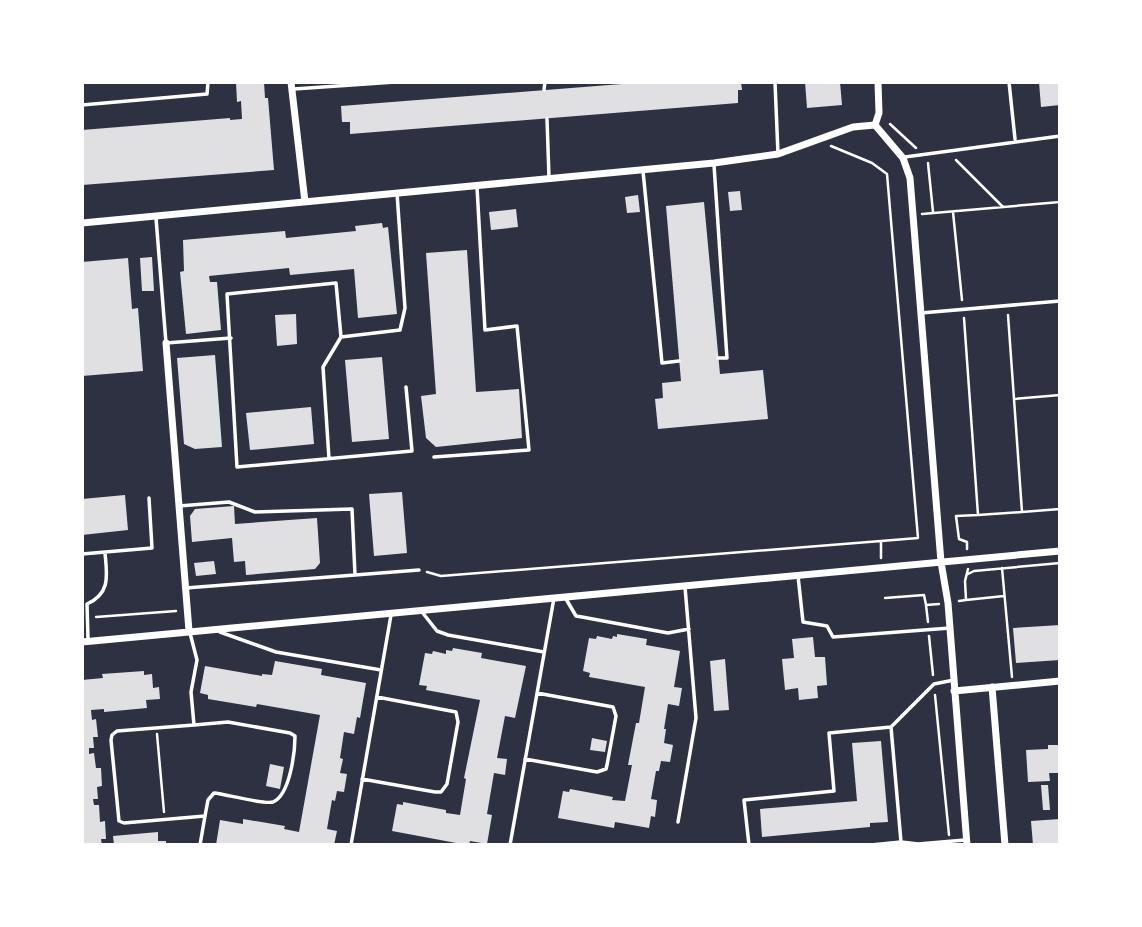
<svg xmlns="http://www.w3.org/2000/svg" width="1142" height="927" viewBox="0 0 1142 927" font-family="'Exo 2',sans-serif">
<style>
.building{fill:#e0e0e3}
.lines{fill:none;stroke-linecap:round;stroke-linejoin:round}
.path{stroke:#fff;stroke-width:2.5}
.service{stroke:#fff;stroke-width:3.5}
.minor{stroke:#fff;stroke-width:7}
</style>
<rect width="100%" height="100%" fill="#2d3142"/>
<path class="building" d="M236,82h28l1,16h3l6,72 -192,15v-55l148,-12v2l12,-1 -1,-18 -4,1z
M647,82h94l1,8h-4v13l-388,31v-12h-8l-1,-16z
M805,82h35l2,23 -35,3z
M1039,82h21v23l-19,2z
M740,191l2,19 -12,1 -2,-19z
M638,195l2,17 -13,1 -2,-16z
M704,202l16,172 43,-4 5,49 -110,10 -3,-30 8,-1 -1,-15 19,-2 -15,-175z
M516,209l2,18 -27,3 -2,-18z
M382,223l1,5 5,-1 9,87 -39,4 -4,-49 -64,6 -1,-7 -80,8 1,6h7l4,48 -35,4 -6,-62 4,-1 -1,-31 102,-9 1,7 70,-7 -1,-5z
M467,250l9,142 43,-3 3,49 -86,9 -10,-9 -5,-42 15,-2 -10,-141z
M152,257l2,34h-12l-2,-33z
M128,258l4,51 6,-1 5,63 -61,5v-114z
M296,314l1,30 -20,2 -2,-31z
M215,355l7,92 -27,2 -11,-5 -7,-86z
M382,357l7,82 -37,3 -7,-82z
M311,407l3,37 -64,6 -4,-37z
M402,492l5,61 -33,3 -5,-62z
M125,495l3,35 -46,5v-36z
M234,506l1,18 82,-6 3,45 -5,6 -69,6 -1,-14 -11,1 -2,-24 -40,4 -2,-26 5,-7z
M214,561l2,13 -20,2 -2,-13z
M1060,625v35l-44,3 -3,-35z
M617,634l30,5 -1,6 34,6 -6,36 8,1 -3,18 -11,-2 -4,25h2l-2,14 9,2 -3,17 -9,-1 -2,10h-3l-5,28 6,1 -2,17 -4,-1 -2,12 -34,-6 -1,6 -56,-10 5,-27 6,1 1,-3 43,8 -1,3 13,1 7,-36h-4l8,-42h3l6,-36 -56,-10 1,-4 -7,-2 6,-33 7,1 1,-3 15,3 1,-3 4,1z
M813,637l2,20h10l2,28 -10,1 1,12 -19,2 -1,-12 -13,2 -3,-31 12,-1 -2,-19z
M453,648l29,5 -1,5 45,8 -11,52 -10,-2 -8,42 10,1 -2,16 -11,-2 -7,41 5,1 -5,29 -17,-3 -1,4h-2l-75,-14 5,-27 6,1v-3l43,8v3l14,2 6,-36 -2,-1 16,-78 -54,-10 1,-4 -8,-1 6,-32 7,1 1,-3 13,3v-4l6,1z
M725,659l4,51 -15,1 -4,-50z
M275,661l47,8 -1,6 45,8 -6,35 -3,-1 -3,17 -10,-2 -4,26 3,1 -3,14 7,1 -3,18 -7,-1 -2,10 -3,-1 -5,29 10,2 -3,14h-118l4,-25 23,4v-5l42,7 -1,3 15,3 21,-117 -63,-11 -1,3 -48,-8v-4l-8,-2 5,-27 57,10v-2l10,1z
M144,671v4l8,-1 1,14 6,-1 1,12 -14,1 1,8 -43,4v-3l-13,1 1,10 4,-1 2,18h-5l1,11h-5v6l5,-1 2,15h5l1,18 -5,1 1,12h-5l1,6h5l1,17 5,-1 1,18h-5l1,6h-20v-165l21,-2 -1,-4z
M592,738l15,3 -2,11 -15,-2z
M881,741l7,81 -18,1v4l-108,10 -2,-28 97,-8 -5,-58z
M1048,745h12v28h-11l1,8 -22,1 -2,-32 22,-1z
M270,764l14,3 -4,22 -14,-3z
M1041,785h7l2,25h-7z
M1060,819v26h-27l-2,-24z
M158,832v9h8v4h-52l-1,-9z"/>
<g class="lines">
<path class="path" d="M890,124l26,24
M831,146l41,17 15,11 31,364 -37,3v17
M956,160l47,47
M928,163l5,49
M953,212l9,88
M922,214l138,-12
M1008,315l6,84
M964,318l14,197 44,-3
M1060,395l-46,4 8,113 38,-3
M967,549v-7l-8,-3 -3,-23 22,-1
M1002,568l10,109
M427,572l14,4 440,-35
M968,574l6,-3 86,-8
M885,598l39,-3 2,10 13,-1
M966,600l38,-4
M959,601l7,-1 -1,-19 3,-12
M926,605l2,17
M96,617l80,-6
M929,636l4,39
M935,695l14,140
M157,734l7,78"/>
<path class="service" d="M775,82l3,72
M1009,82l6,57
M294,89l101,-7
M544,90l1,-8
M82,105l125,-11 1,-12
M547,119l2,59
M905,157l155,-21
M714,165l13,193h-9
M643,171l19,192 17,-2
M156,218l10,125 65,-5
M921,313l139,-12
M341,337l59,-7 5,-22 -8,-115
M434,457l95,-7 -12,-124 -32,4 -8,-143
M329,459l-6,-92 18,-30 -5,-54 -109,11 10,173 175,-16 -6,-64
M179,506l50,-4 26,10 97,-3 3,66 -169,13
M82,554l70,-6 -3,-50
M355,575l64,-5
M798,576l5,46 24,4 6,11 117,-9
M566,599l10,17 6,1 86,16 21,-4
M422,612l15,19 11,4 96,17
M220,632l56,20 105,18
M190,633l7,27 -6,32 3,33 34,-3 62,11 5,3c0,16 -5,59 -22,66 -8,3 -48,-8 -59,-9l-6,7 -3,16
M88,639l-1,-35c24,-11 20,-29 18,-51
M194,725l-77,6 -5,4 -1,5 8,81 5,2 81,-7 -5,29
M525,759l72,13 9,-3 1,-4 9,-49 -3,-9 -76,-14
M362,779l73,13h6l6,-8 11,-62 -2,-10 -79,-15
M678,822l18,-104 -11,-131
M901,842l17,2 47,-4
M351,845l40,-230
M510,845l44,-247
M749,845l-5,-45 90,-9 -5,-58 62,-6 43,-43 20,-4
M871,845l30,-3 -10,-115"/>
<path class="minor" d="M291,82l14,120
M875,125l28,33 7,20 31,384 7,41 19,242
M875,125l4,-12 -1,-31
M82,223l632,-60 64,-9 75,-27 22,-2
M166,343l23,288
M82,642l978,-91
M992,687l13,158
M954,691l106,-10"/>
</g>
<rect width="1142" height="927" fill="none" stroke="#ffffff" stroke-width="168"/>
</svg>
